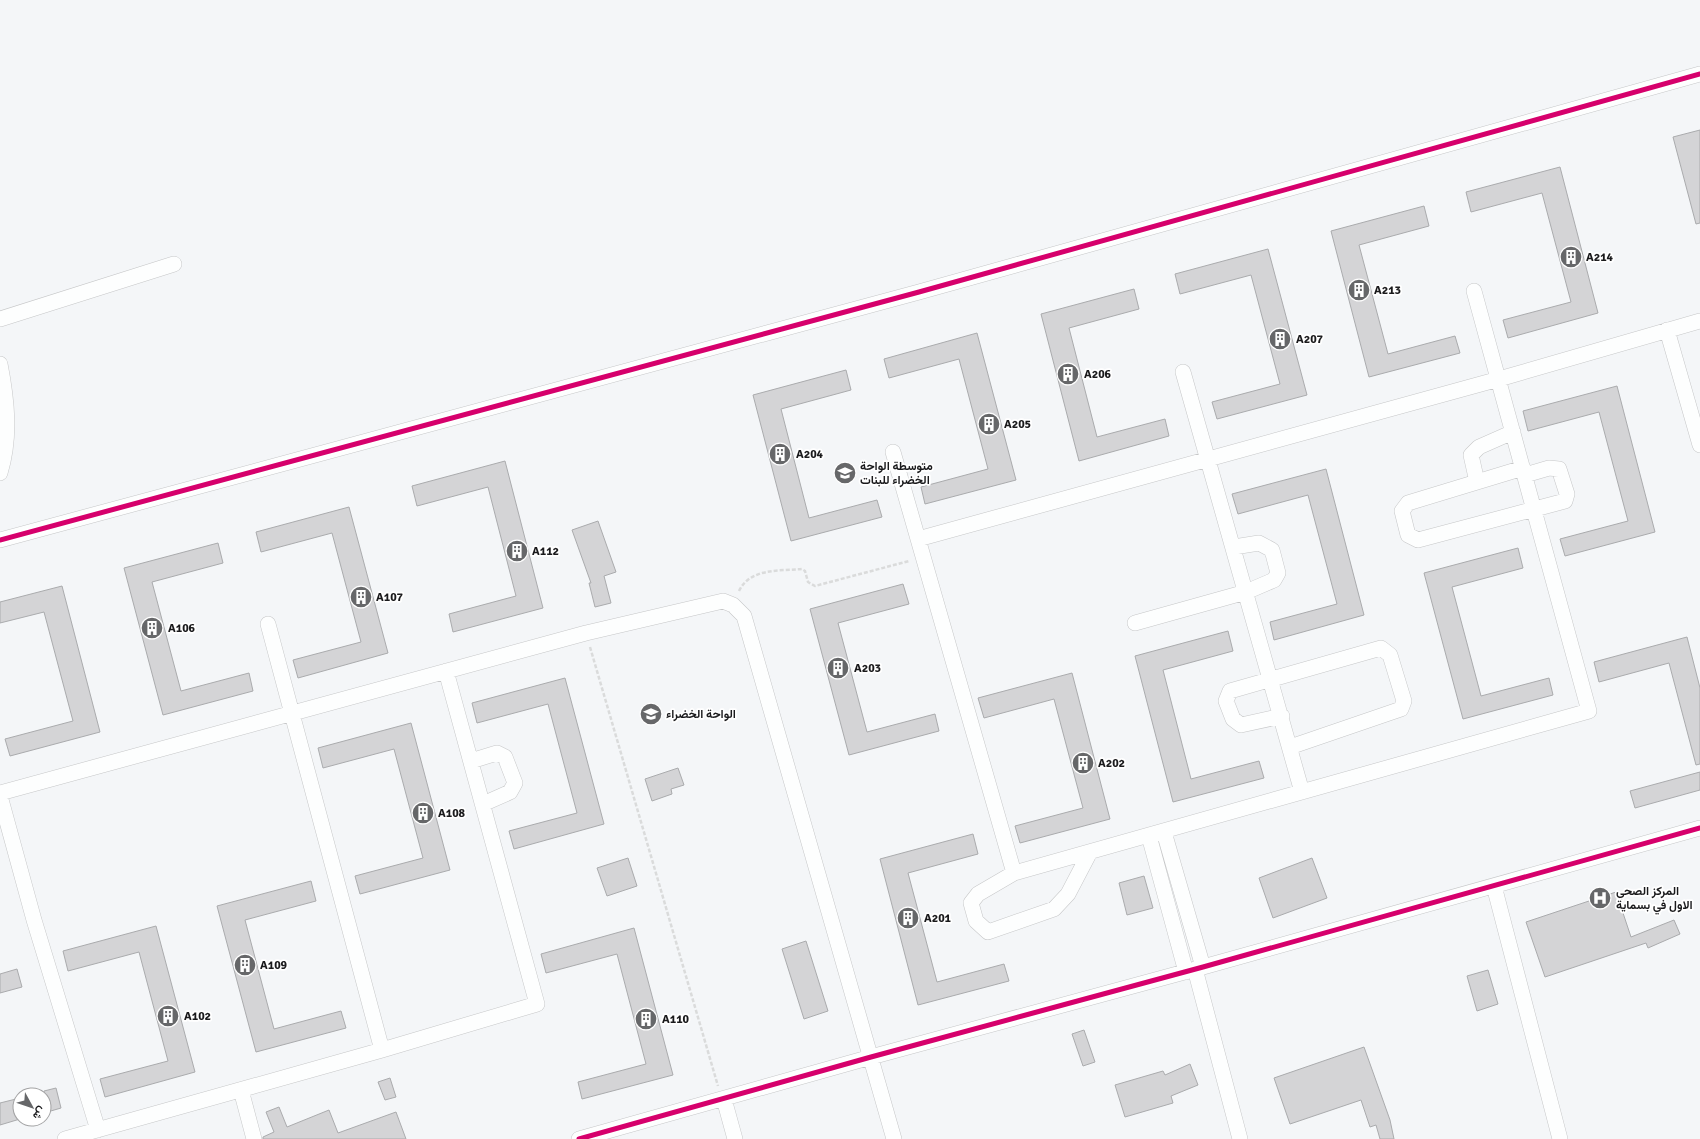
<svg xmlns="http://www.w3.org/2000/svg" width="1700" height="1139" viewBox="0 0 1700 1139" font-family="Signika,Vazirmatn,sans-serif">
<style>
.building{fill:#d4d4d6;stroke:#aaabad}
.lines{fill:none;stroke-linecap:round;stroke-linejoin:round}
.minor-casing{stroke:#c6c7c8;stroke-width:16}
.path{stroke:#dadbdb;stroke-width:2.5;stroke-dasharray:4 2;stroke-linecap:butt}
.minor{stroke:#fdfefe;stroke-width:15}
.cycleway-casing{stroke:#fff;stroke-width:8}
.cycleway{stroke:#d6006c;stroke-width:5}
.labels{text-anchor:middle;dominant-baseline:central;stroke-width:3.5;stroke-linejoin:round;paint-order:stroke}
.poi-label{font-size:12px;font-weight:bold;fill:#1a1a1c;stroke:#fff;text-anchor:start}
</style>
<rect width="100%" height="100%" fill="#f4f6f8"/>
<path class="building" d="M1700,130v93l-4,1 -23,-87z
M1560,167l38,146 -90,25 -5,-18 68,-18 -29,-109 -71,19 -5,-20z
M1424,206l5,20 -70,19 29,109 67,-18 5,17 -91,24 -38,-146z
M1268,249l39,146 -90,24 -5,-17 68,-18 -29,-109 -71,19 -5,-20z
M1134,289l5,20 -70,19 28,109 68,-18 4,17 -90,25 -38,-147z
M977,333l39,147 -91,24 -4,-17 67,-18 -29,-110 -70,19 -5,-19z
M846,370l5,20 -70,19 28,109 68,-18 5,17 -91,24 -38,-146z
M1617,386l38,146 -90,24 -5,-17 68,-18 -29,-109 -71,19 -5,-20z
M505,461l38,147 -90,24 -4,-18 67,-18 -28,-109 -71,19 -5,-20z
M1326,469l38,146 -90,25 -4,-18 67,-18 -29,-109 -70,19 -6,-20z
M349,507l39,146 -90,25 -5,-18 68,-18 -29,-109 -71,19 -5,-20z
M598,521l18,51 -12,4 7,27 -16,4 -6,-24h2l-19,-53z
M218,543l5,20 -71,19 29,109 68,-18 4,18 -90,24 -39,-147z
M1518,548l5,20 -71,19 29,109 68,-18 4,17 -90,24 -39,-146z
M903,584l6,20 -71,19 29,109 68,-18 4,17 -90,24 -39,-146z
M62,586l38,146 -90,24 -5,-17 68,-18 -29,-109 -44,11v-21z
M1228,631l5,20 -70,19 28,109 68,-18 5,17 -91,24 -38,-146z
M1687,637l13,51v76l-4,1 -27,-102 -70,19 -5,-20z
M1072,673l38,146 -90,24 -5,-17 68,-18 -29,-109 -70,19 -6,-20z
M565,678l39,146 -90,25 -5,-18 68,-18 -29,-109 -71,19 -5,-20z
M411,723l39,147 -90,24 -5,-18 68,-18 -29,-109 -71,19 -5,-20z
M678,768l6,17 -13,4 1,5 -20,7 -7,-22z
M1700,772v18l-65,18 -5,-17z
M973,834l5,20 -70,19 29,109 67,-18 5,17 -91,24 -38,-146z
M628,858l9,28 -30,10 -10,-28z
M1312,858l15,40 -54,20 -14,-40z
M1144,876l9,32 -26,7 -8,-32z
M311,881l5,20 -71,19 29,109 67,-18 5,17 -90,24 -39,-146z
M1616,892l15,45 43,-17 6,14 -32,14 -2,-5 -101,34 -19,-55z
M156,926l39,146 -90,25 -5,-18 68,-18 -29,-109 -71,19 -5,-20z
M634,928l39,147 -91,24 -4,-17 68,-18 -29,-110 -71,19 -5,-19z
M806,941l22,70 -24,8 -22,-70z
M17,969l5,18 -22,6v-19z
M1488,970l10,34 -21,7 -10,-35z
M1084,1030l11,32 -12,4 -11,-32z
M1364,1047l26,73 4,19h-14l-4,-14 -6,2 -9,-27 -71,24 -16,-46z
M1190,1064l8,21 -27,11 2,7 -48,14 -10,-32 48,-14 2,4z
M390,1078l6,19 -11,3 -7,-18z
M56,1088l5,20 -17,5v-22z
M20,1098v21l-20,6v-22z
M279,1107l8,20 42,-17 9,23 58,-21 10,27h-143v-2l11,-5 -8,-20z"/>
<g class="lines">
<g class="minor-casing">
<path id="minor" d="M0,319l174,-55
M1667,330l33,115
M0,364c7,36 11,73 0,109
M1183,372l119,420
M893,452l121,421
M1523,468l-115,35 -6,8 6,24 10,5 147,-39 2,-7 -8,-25 -10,-1 -24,7
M1477,482l-6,-27 8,-8 34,-15
M918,539l581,-160 201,-58
M0,540l919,-248 781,-218
M1135,623l111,-31 28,-12 4,-7 -6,-23 -13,-7 -25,4
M268,624l114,426
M1282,716l-41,9 -8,-6 -7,-18 4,-10 151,-43 9,7 14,46 -3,8 -111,38
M471,761l26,-8 8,4 10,26 -5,9 -27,12
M0,793l586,-160 137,-32 10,4 11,11 150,523
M0,796l34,124 64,210
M1164,832l39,135
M1149,836l37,136
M1090,852l-22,42 -14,15 -66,23 -12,-11 -5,-18 7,-9 36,-21 575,-162 -115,-420
M1494,886l66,253
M1195,969l45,170
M241,1090l13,49
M724,1099l11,40
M65,1139l317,-89 155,-46 -91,-333
M579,1139l292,-82 332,-90 497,-139"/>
</g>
<path class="path" d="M739,591c11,-23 40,-20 63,-22l3,2 3,11 7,4 94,-25
M590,647l128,439"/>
<use href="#minor" class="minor"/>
<g class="cycleway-casing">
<path id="cycleway" d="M0,540l919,-248 781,-218
M579,1139l292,-82 332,-90 497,-139"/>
</g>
<use href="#cycleway" class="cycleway"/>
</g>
<defs>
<g id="building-disc" transform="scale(1.15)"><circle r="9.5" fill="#666769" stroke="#fff"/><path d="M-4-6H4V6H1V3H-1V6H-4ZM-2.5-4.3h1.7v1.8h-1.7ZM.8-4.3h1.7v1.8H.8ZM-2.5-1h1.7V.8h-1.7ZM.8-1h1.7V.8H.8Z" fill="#fff"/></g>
<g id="school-disc" transform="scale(1.15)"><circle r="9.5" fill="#666769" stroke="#fff"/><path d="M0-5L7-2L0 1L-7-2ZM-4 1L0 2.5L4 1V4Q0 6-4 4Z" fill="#fff"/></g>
<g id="hospital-disc" transform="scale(1.15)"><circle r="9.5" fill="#666769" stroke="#fff"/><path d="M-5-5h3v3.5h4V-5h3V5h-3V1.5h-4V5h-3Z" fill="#fff"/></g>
</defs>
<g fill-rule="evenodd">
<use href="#building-disc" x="1571" y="257"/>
<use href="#building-disc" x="1359" y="290"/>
<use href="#building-disc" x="1280" y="339"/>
<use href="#building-disc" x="1068" y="374"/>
<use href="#building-disc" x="989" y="424"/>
<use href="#building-disc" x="780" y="454"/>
<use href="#school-disc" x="845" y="473"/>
<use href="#building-disc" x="517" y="551"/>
<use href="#building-disc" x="361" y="597"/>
<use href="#building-disc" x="152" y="628"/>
<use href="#building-disc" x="838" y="668"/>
<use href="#school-disc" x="651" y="714"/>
<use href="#building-disc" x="1083" y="763"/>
<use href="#building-disc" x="423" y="813"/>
<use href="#hospital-disc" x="1600" y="898"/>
<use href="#building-disc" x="908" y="918"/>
<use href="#building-disc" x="245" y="965"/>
<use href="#building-disc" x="168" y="1016"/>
<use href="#building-disc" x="646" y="1019"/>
</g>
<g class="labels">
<g class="poi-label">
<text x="1586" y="257">A214</text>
<text x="1374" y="290">A213</text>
<text x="1296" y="339">A207</text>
<text x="1084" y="374">A206</text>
<text x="1004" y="424">A205</text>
<text x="796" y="454">A204</text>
<text x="860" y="466">متوسطة الواحة<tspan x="860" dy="14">الخضراء للبنات</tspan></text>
<text x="532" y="551">A112</text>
<text x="376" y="597">A107</text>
<text x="168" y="628">A106</text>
<text x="854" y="668">A203</text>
<text x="666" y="714">الواحة الخضراء</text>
<text x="1098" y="763">A202</text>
<text x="438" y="813">A108</text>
<text x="1616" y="891">المركز الصحي<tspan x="1616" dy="14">الاول في بسماية</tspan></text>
<text x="924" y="918">A201</text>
<text x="260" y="965">A109</text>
<text x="184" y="1016">A102</text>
<text x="662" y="1019">A110</text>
</g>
</g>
<g transform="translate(32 1107) rotate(130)"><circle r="19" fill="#ffffff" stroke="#a3a3a4"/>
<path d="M0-3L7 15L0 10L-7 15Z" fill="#666769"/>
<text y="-6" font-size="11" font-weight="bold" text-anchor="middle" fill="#1a1a1c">ش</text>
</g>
</svg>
